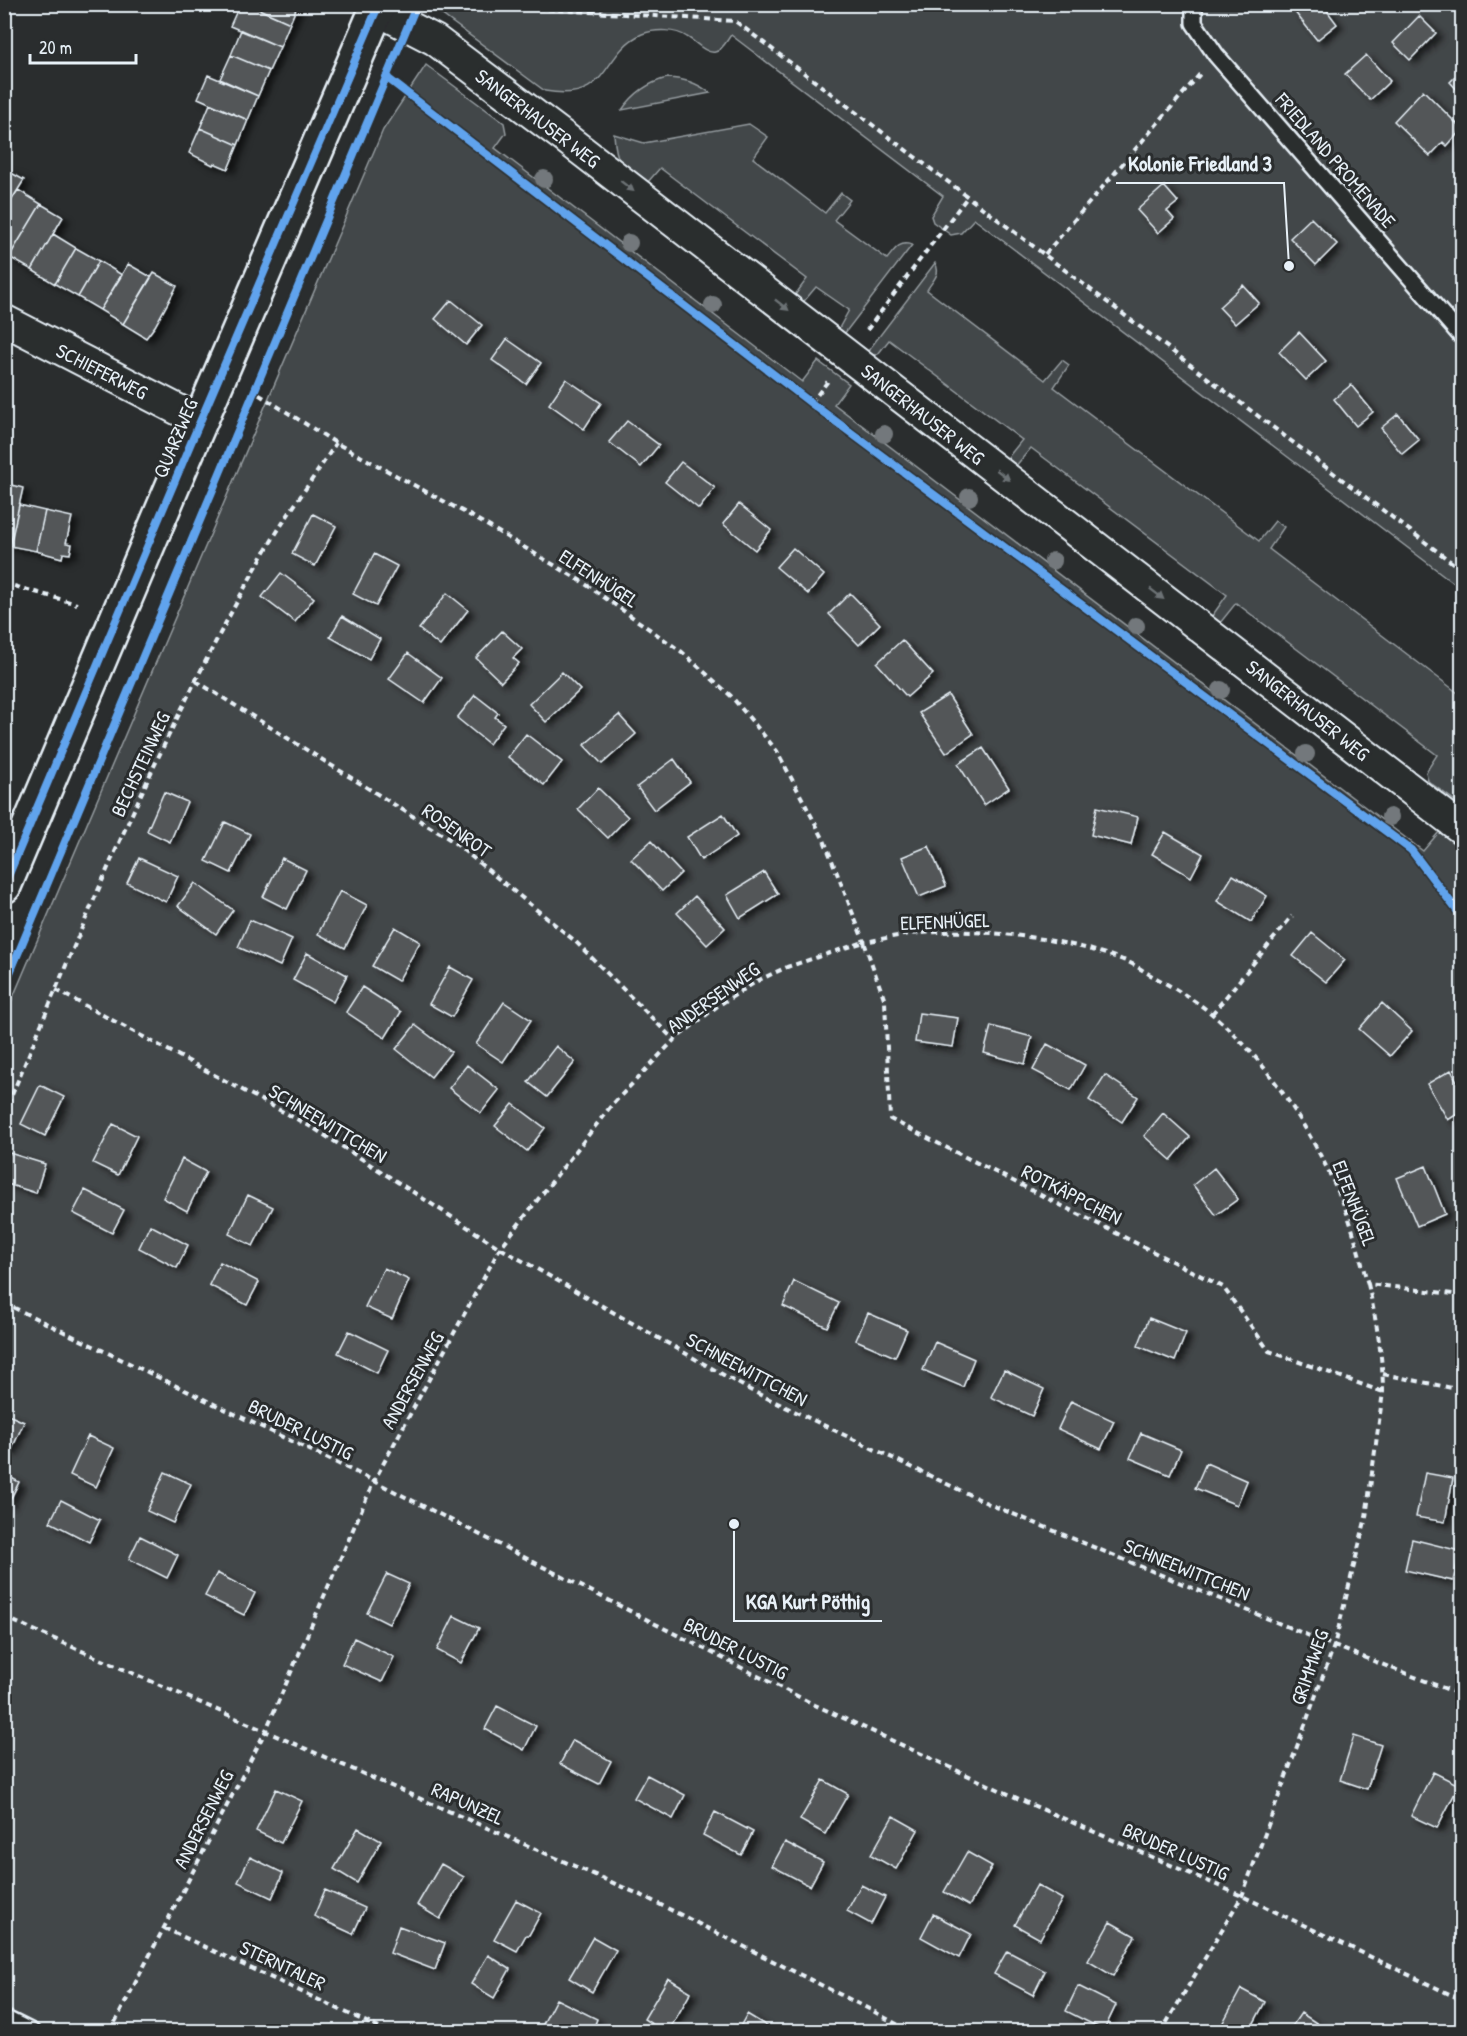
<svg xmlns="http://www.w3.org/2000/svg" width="1467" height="2036" viewBox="0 0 1467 2036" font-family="'Patrick Hand',sans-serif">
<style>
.green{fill:#424648;stroke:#959ca0;stroke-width:1.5}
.building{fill:#535759;stroke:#e8f1f8;stroke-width:1.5;filter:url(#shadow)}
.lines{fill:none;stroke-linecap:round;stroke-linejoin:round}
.service-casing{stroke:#e8f1f8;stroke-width:20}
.minor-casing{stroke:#e8f1f8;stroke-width:34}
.tertiary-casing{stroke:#e8f1f8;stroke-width:38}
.path{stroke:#e8f1f8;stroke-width:4;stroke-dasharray:6 4.5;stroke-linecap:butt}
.service{stroke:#2a2d2e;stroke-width:15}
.minor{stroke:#2a2d2e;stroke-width:30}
.tertiary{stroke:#2a2d2e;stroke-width:33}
.cycleway-casing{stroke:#2a2d2e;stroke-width:11}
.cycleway{stroke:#60a3ed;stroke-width:8}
.tree{fill:#73787b}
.oneway{fill:#6c7275}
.labels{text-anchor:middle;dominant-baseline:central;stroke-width:6;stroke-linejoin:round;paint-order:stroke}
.street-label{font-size:20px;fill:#e8f1f8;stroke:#2a2d2e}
.leader{fill:none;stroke:#e8f1f8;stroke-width:2}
.callout-dot{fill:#e8f1f8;stroke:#2a2d2e;stroke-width:2}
.callout-label{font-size:21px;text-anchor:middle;font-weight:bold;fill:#e8f1f8;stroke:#2a2d2e;stroke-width:6;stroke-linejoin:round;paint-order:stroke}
</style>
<defs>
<filter id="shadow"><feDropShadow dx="6" dy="4" stdDeviation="3" flood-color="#0009"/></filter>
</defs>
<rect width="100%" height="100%" fill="#2a2d2e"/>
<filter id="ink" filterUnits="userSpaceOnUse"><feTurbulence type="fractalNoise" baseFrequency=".0167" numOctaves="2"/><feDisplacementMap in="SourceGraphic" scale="12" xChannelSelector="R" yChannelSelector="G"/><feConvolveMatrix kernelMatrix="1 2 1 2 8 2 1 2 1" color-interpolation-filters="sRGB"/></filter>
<g filter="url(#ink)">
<path class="green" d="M439,4l1023,1v584l-488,-370 -13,14 -10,2 -18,-13 -2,-6 12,-20 -212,-161c-4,5 -9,16 -16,17 -9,2 -20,-11 -28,-15 -11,-8 -32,-8 -45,-3 -42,19 -30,69 -97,57l-108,-80z
M426,65l78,58 2,10 -11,15 307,234 16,-21 31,23 -15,20 589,447 16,-19 23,15v1184l-1457,1v-1016l378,-886z
M667,78c17,1 29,4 43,15l-88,17c11,-16 25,-27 45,-32z
M749,124l19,13 -15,21 72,55 16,-20 9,7 -16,20 53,39c7,-8 12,-19 25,-14l-71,93 -3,-8 11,-20 -33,-23 -16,19 -8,-7 15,-20 -147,-111 -13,15c-25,-16 -31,-17 -33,-49l30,9z
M935,263c7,11 -3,18 -8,27l118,90 17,-20 7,5 -15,22 205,154 16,-20 9,6 -15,22 193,147v110l-34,-25 -2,-9 11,-17 -201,-152 -16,20 -8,-7 15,-21 -196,-147 -17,20 -9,-7 17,-21 -133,-100 -11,14 -9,2 -4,-1z"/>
<path class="building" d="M240,4h8l42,19 -10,24 -50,-21z
M252,4h46l-8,19 -39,-17z
M1301,4h21l15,20 -20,16 -23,-29z
M1419,16l17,17 -26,27 -17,-17z
M241,30l39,17 -11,24 -38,-16z
M231,55l38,16 -11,25 -38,-17z
M1366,55l24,26 -20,19 -25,-26z
M1462,70v25l-12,-13z
M208,75l50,21 -10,24 -50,-22z
M1423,90l39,39 -15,17 -4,-4 -13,14 -36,-35z
M210,104l38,16 -10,25 -38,-17z
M200,128l38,17 -10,24 -14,-6 -1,2 -24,-12z
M4,169l20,11 -20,32z
M1164,186l14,16 -11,9 7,8 -16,14 -21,-23z
M18,190l23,14 -32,53 -5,-3v-42z
M41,204l22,13 -31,53 -23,-13z
M1311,218l26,26 -21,21 -26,-27z
M53,234l23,14 -21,36 -23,-14z
M76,248l23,13 -21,36 -23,-13z
M99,261l23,14 -22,35 -22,-13z
M128,264l23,13 -28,47 -23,-14z
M154,273l23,13 -22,40 -9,12 -23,-14z
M1243,285l16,18 -24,21 -16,-17z
M451,300l31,25 -16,20 -31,-26z
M1299,332l27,29 -20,19 -27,-28z
M507,339l34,24 -15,21 -34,-24z
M566,379l35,24 -17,26 -35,-25z
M1351,385l22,27 -17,14 -22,-27z
M1398,414l21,26 -17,14 -21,-26z
M627,421l32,24 -18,22 -32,-25z
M681,462l34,26 -16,21 -34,-27z
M4,483l19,5 -13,58 -6,-2z
M739,504l32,26 -16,20 -32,-26z
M19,505l26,6 -9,40 -26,-5z
M45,511l27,6 -6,26 6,1 -2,10 -7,-1 -1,5 -26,-7z
M313,514l23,12 -21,40 -23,-12z
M793,548l31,27 -16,19 -32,-27z
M374,554l23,12 -21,40 -23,-12z
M281,573l33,25 -19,24 -33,-25z
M447,593l21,17 -28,36 -21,-17z
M850,593l30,31 -21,21 -30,-31z
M342,616l38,23 -11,20 -39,-22z
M502,631l20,18 -9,9 6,5 -18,19 -25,-24z
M902,640l31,34 -26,23 -30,-34z
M408,653l34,25 -18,25 -35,-24z
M562,672l18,18 -34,32 -17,-18z
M475,695l23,18 -3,4 9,7 -15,20 -32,-26z
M948,695l25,39 -27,19 -27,-40z
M619,715l17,19 -34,30 -18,-19z
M526,734l36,28 -18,23 -36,-28z
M983,748l26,40 -25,17 -26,-41z
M674,759l16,23 -36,28 -17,-23z
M598,788l30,29 -20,21 -30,-29z
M164,792l23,10 -17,40 -23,-11z
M1097,807l41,10 -7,28 -40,-10z
M723,814l14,22 -36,24 -14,-23z
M225,822l25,12 -19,39 -25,-12z
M1165,832l38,22 -12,23 -39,-23z
M651,841l30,32 -19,18 -31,-32z
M929,846l17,40 -27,11 -17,-40z
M139,858l39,18 -12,26 -39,-19z
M282,858l24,12 -19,39 -24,-12z
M764,872l14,22 -38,24 -13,-23z
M1233,875l34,21 -16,26 -34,-21z
M195,883l38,27 -17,24 -38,-28z
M340,891l27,14 -22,43 -27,-14z
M695,896l30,32 -18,17 -30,-32z
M250,920l42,19 -12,27 -42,-19z
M395,927l25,15 -22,39 -26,-15z
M1312,933l33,27 -19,22 -33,-26z
M307,953l40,22 -14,27 -40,-22z
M450,967l23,13 -21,37 -23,-13z
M362,987l39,25 -16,26 -39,-26z
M504,1002l27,18 -28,42 -27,-18z
M1382,1003l30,28 -22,25 -31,-27z
M919,1013l39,5 -5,29 -38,-5z
M415,1025l36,27 -20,25 -35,-28z
M991,1026l41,11 -7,27 -41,-11z
M1047,1044l38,21 -14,25 -38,-20z
M556,1046l19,16 -28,35 -19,-15z
M467,1065l32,25 -18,23 -32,-25z
M1451,1070l11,21v20l-14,9 -21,-36z
M1105,1075l33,22 -16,25 -33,-22z
M40,1085l24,12 -19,39 -24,-12z
M513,1104l32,24 -18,23 -32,-25z
M1163,1113l27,24 -19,23 -27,-24z
M113,1124l24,12 -19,39 -25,-12z
M6,1152l39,12 -9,29 -32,-10v-25z
M182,1159l24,13 -19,39 -24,-13z
M1426,1166l19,48 -28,12 -20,-48z
M1214,1168l24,31 -22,16 -23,-30z
M85,1190l39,20 -12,23 -39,-20z
M248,1195l25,12 -20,39 -24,-12z
M150,1225l38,20 -11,23 -38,-20z
M220,1262l39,20 -12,23 -38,-20z
M384,1268l25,12 -17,39 -27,-12z
M794,1281l45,22 -12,24 -44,-21z
M868,1313l39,17 -12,27 -39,-17z
M1149,1318l37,15 -11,28 -37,-15z
M349,1331l39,19 -11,23 -39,-20z
M935,1342l39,17 -11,28 -40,-17z
M1004,1370l40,19 -12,27 -41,-19z
M1071,1401l43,20 -13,28 -43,-20z
M4,1413l20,9 -13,29 -7,-2z
M1141,1433l40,17 -11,25 -40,-17z
M88,1436l26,12 -18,39 -26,-12z
M1206,1463l41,18 -10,24 -42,-17z
M165,1472l26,12 -18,39 -26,-12z
M1425,1473l28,5 -8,44 -29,-5z
M4,1474l15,8 -11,22 -4,-2z
M61,1500l39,20 -11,22 -39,-20z
M140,1536l38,19 -11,23 -38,-19z
M1412,1539l48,12 -7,30 -48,-11z
M217,1573l38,20 -11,22 -39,-19z
M387,1574l22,10 -20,40 -22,-11z
M454,1616l25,12 -18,35 -24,-13z
M354,1638l40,19 -12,25 -40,-18z
M497,1706l39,20 -12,24 -39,-21z
M1354,1736l27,9 -14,44 -27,-9z
M573,1740l38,21 -12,23 -39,-20z
M1433,1772l26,13 -22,43 -26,-12z
M647,1775l38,20 -12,24 -39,-21z
M823,1780l25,14 -23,40 -25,-14z
M276,1789l26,12 -21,42 -25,-12z
M715,1812l38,20 -12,23 -38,-20z
M893,1816l25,14 -22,39 -25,-14z
M358,1828l23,13 -24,42 -23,-14z
M785,1842l38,20 -13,24 -38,-20z
M967,1852l25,14 -23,40 -25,-14z
M250,1857l33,16 -11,25 -34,-16z
M441,1864l23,13 -24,42 -23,-14z
M861,1885l24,12 -14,27 -24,-13z
M1037,1885l25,14 -22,40 -25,-14z
M325,1890l40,18 -12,26 -39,-18z
M516,1900l25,13 -12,22h-3l-9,16 -23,-12z
M933,1914l38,20 -12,24 -38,-21z
M1110,1922l25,14 -22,40 -25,-15z
M399,1926l46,17 -10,27 -45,-17z
M593,1937l23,13 -24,42 -23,-14z
M1007,1951l38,20 -12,24 -39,-21z
M488,1955l22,14 -16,29 -23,-14z
M668,1978l23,14 -23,40h-4l-20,-13z
M1078,1986l38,19 -12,25 -38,-19z
M1241,1989l24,13 -16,30h-22l-7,-4z
M556,1999l41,20 -5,13h-38l-12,-6z
M1301,2013l26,17 -1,2h-38z
M747,2014l23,14 -2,4h-31z"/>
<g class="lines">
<g class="service-casing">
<path id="service" d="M1194,4v19l22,32 246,282
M4,2018l28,14"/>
</g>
<g class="minor-casing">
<path id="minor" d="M377,10l58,30 129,97 898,692
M4,320l196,101"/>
</g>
<g class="tertiary-casing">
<path id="tertiary" d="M4,886l186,-441 189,-441"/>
</g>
<path class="path" d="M464,4l271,17 727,549
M1045,254l155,-180
M867,330l101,-134
M250,389l86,54 137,74 108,64 101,71 49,44 46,55 47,89 40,102c19,-3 39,-8 58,-9 62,-5 143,5 201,27 9,3 16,8 24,13 22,12 45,25 65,41 58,49 98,115 129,184 12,27 18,58 27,86l94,11
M811,403l17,-22
M4,583l73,21
M196,681l255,159 124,101 99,99
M56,990l259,139 185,119 250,142 239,114 345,142 128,49
M1212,1014l80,-98
M4,1114c78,-188 156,-379 258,-557 22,-39 50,-76 74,-114
M4,1303l370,178 441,224 215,99 212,92 220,104
M1383,1374l79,16
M4,1617l639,279 228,114 40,22
M164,1928l224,104
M110,2032l156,-302 108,-249 126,-233 111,-142 63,-66 45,-35 40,-25 28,-13 77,-25 21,59 5,118 333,168 46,64 114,41
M1161,2032l81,-136 92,-250 32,-129 17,-125c0,-36 -7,-72 -15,-108"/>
<use href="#service" class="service"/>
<use href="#minor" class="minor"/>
<use href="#tertiary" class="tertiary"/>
<g class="cycleway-casing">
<path id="cycleway" d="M386,77l425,326 600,447 51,67
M4,886l186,-441 189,-441
M4,987l413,-983"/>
</g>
<use href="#cycleway" class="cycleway"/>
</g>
<g class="tree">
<circle cx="544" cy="179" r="9"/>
<circle cx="629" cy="243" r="9"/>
<circle cx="713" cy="305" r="9"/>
<circle cx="884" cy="434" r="9"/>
<circle cx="969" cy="497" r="9"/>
<circle cx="1053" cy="561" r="9"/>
<circle cx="1136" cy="626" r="9"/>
<circle cx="1221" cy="690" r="9"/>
<circle cx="1306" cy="754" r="9"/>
<circle cx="1390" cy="817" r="9"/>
</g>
<defs><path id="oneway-solid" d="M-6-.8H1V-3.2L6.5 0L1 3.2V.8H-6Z" transform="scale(1.5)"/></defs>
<g class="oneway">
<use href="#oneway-solid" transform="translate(627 186) rotate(38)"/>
<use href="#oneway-solid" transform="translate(782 305) rotate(38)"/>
<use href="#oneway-solid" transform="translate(1003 475) rotate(38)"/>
<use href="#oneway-solid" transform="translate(1157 594) rotate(38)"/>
</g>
</g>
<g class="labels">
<g class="street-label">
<text transform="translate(538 118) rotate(37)">SANGERHAUSER WEG</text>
<text transform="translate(1336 160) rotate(49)">FRIEDLAND PROMENADE</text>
<text transform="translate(102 371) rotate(27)">SCHIEFERWEG</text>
<text transform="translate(923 414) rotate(38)">SANGERHAUSER WEG</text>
<text transform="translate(175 438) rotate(-67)">QUARZWEG</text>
<text transform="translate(599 578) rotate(33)">ELFENHÜGEL</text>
<text transform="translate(1308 710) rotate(38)">SANGERHAUSER WEG</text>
<text transform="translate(140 764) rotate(-65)">BECHSTEINWEG</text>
<text transform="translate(457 830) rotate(35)">ROSENROT</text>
<text transform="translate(945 921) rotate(-2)">ELFENHÜGEL</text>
<text transform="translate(713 997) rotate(-35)">ANDERSENWEG</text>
<text transform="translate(328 1123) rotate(31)">SCHNEEWITTCHEN</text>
<text transform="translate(1072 1194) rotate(27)">ROTKÄPPCHEN</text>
<text transform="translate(1355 1203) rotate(69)">ELFENHÜGEL</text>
<text transform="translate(747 1369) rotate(28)">SCHNEEWITTCHEN</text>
<text transform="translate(412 1380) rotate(-61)">ANDERSENWEG</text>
<text transform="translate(301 1429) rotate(26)">BRUDER LUSTIG</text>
<text transform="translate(1187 1569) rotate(22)">SCHNEEWITTCHEN</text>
<text transform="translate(736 1648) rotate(27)">BRUDER LUSTIG</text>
<text transform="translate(1309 1667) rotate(-71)">GRIMMWEG</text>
<text transform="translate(468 1803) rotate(24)">RAPUNZEL</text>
<text transform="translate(203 1819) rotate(-63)">ANDERSENWEG</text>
<text transform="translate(1176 1851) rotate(24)">BRUDER LUSTIG</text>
<text transform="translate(283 1965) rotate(25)">STERNTALER</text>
</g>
</g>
<path class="leader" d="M1289 266L1284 183H1116M734 1524L734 1621H882"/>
<g class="callout-dot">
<circle cx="1289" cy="266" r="6"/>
<circle cx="734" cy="1524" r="6"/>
</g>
<g class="callout-label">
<text x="1200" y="171">Kolonie Friedland 3</text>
<text x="808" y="1609">KGA Kurt Pöthig</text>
</g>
<rect width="1467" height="2036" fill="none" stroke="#2a2d2e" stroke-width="24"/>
<rect x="12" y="12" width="1443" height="2012" fill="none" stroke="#e8f1f8" stroke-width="2" filter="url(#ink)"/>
<path d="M30 54v9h106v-9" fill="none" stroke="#e8f1f8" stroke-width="3"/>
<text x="39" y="54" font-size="18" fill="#e8f1f8" stroke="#2a2d2e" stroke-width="4.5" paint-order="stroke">20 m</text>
</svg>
